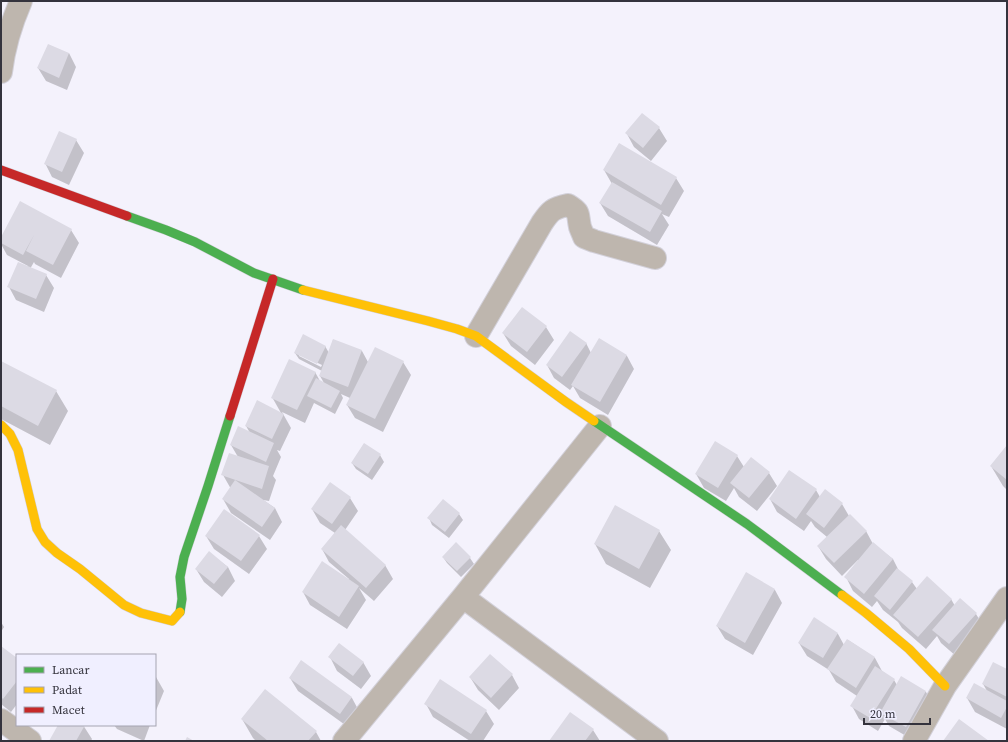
<svg xmlns="http://www.w3.org/2000/svg" width="1008" height="742" viewBox="0 0 1008 742" font-family="'Source Serif 4',serif">
<style>
.shadow{fill:#0003;fill-rule:evenodd}
.building{fill:#dcdae4}
.lines{fill:none;stroke-linecap:round;stroke-linejoin:round}
.street-casing{stroke:#d2d0d9;stroke-width:24}
.fast-casing{stroke:#d2d0d9;stroke-width:10}
.slow-casing{stroke:#d2d0d9;stroke-width:10}
.jam-casing{stroke:#d2d0d9;stroke-width:10}
.street{stroke:#beb6ae;stroke-width:22}
.fast{stroke:#4caf50;stroke-width:9}
.slow{stroke:#ffc107;stroke-width:9}
.jam{stroke:#c62828;stroke-width:9}
</style>
<rect width="100%" height="100%" fill="#f4f2fc"/>
<path class="shadow" d="M69,53l7,14 -9,23 -21,-9 -8,-13z
M659,128l8,13 -16,20 -17,-14 -7,-13z
M76,140l8,13 -15,32 -17,-8 -7,-14z
M604,170l72,8 8,13 -15,26 -7,-3 7,11 -12,20 -49,-29 -8,-13 12,-19z
M71,230l8,13 -18,35 -26,-14 -1,-2 -4,7 16,6 8,13 -10,24 -28,-12 -7,-13 19,-21 -21,-11 -6,-11v-5z
M546,327l8,13 -19,25 -24,-19 -8,-13z
M333,340l29,11 6,11h35l8,13 -28,57 -28,-14 -8,-13 3,-7 -9,-4 2,4 -8,16 -21,-11 -9,20 -23,-11 9,16 -11,23 -3,-1 4,7 -8,19 3,4 -7,21 -6,-1 12,8 7,14 -12,18 -39,-27 -8,-14 8,-10 -8,-14 15,-18 -7,-12 19,-12 -4,-7 35,-13 -9,-16 43,-25 5,9 4,2 -4,-7 2,-5 -23,-12 -4,-6 30,-7 4,7zM299,354l23,11 -1,2 -22,-11z
M599,340l28,16 7,13 -26,46 -28,-17 -7,-12 -3,4 -16,-12 -7,-13 39,-22 5,10z
M1,362l55,29 12,20 -18,34 -49,-26z
M364,444l16,11 4,7 -12,18 -16,-11 -4,-6z
M1007,446v44l-4,-4 -12,-20z
M737,456l7,11 25,6 8,13 -20,25 -18,-14 -5,-9 -8,13 -22,-13 -8,-14z
M816,490l4,7 22,7 7,12 17,15 7,13 20,15 6,12 13,11 5,7 34,10 4,7 5,-6 16,14 8,13 -27,30 -16,-14 -4,-7 -11,13 -24,-21 -4,-6 -15,-12 -6,-9 -5,6 -19,-16 -7,-14 13,-16 -1,-1 -16,16 -16,-17 -8,-13 9,-9 -12,-10 -4,-6 -7,10 -27,-19 -7,-13z
M350,498l8,13 -13,19 40,35 8,14 -19,22 -15,-13 7,12 -19,29 -37,-24 -7,-13 45,-12 1,-1 -20,-17 -7,-13 13,-16 -15,-10 -8,-14z
M459,514l4,6 -14,18 -17,-13 -3,-7z
M659,531l12,19 -21,38 -44,-24 -11,-20z
M206,536h53l8,13 -18,25 -35,-25z
M209,553l19,14 7,14 -13,16 -18,-15 -8,-13z
M443,557l27,1 4,6 -13,13 -14,-14z
M747,574l28,16 7,13 -29,52 -28,-16 -8,-13z
M814,619l24,15 6,11 4,-5 27,18 7,13 12,9 3,5 4,-7 25,14 7,13 -20,35 -24,-14 -4,-7 -7,12 -19,-12 -7,-13 5,-10 -21,-14 -7,-12 -22,-14 -8,-13z
M1,622l3,5 -3,5z
M1,647l16,12v45l-6,8 -10,-8z
M330,657l33,5 8,14 -10,13 -24,-18z
M301,662l51,36 7,13 -11,16 -50,-36 -8,-13z
M1007,670v59l-32,-17 -8,-14 20,-7 -4,-7z
M512,675l7,13 -20,22 -21,-20 -8,-13z
M155,677h1l8,14 -9,22z
M426,704l60,7 8,13 -11,17h-13l-37,-24z
M242,719l74,13 5,9h-65l-3,-3z
M59,725h24l9,14 -1,2h-41z
M114,725h36l-6,16 -27,-12z
M593,730l7,11h-49z"/>
<path class="building" d="M48,44l21,9 -10,25 -22,-10z
M642,113l18,14 -17,21 -18,-15z
M59,131l18,8 -15,33 -18,-8z
M619,143l58,34 -16,28 -58,-35z
M612,182l50,29 -12,21 -51,-29z
M20,201l52,28 -19,36 -27,-14 8,-16 -11,20 -22,-12v-6z
M18,262l29,12 -11,25 -29,-12z
M522,307l25,19 -20,26 -25,-19z
M570,331l17,12 -25,34 -16,-12z
M303,334l23,12 -9,18 -23,-11z
M599,338l28,17 -27,47 -29,-17z
M333,339l29,11 -14,37 -29,-11z
M375,347l29,14 -29,58 -29,-14z
M289,359l27,13 -19,38 -26,-12z
M1,361l56,29 -19,36 -37,-20z
M316,378l24,13 -9,17 -24,-12z
M257,400l27,14 -12,25 -27,-13z
M238,426l36,17 -8,19 -36,-17z
M715,441l23,14 -20,33 -23,-14z
M364,443l17,11 -13,20 -17,-11z
M1007,445v35l-17,-14z
M229,453l40,13 -7,23 -41,-14z
M751,457l19,15 -21,26 -19,-15z
M789,470l28,19 -21,30 -27,-20z
M235,480l40,28 -13,19 -40,-28z
M330,482l21,15 -19,27 -21,-15z
M825,489l18,14 -19,25 -18,-14z
M443,499l17,14 -15,19 -18,-14z
M615,505l45,25 -21,39 -45,-25z
M224,509l36,26 -19,26 -36,-25z
M850,514l17,17 -33,32 -17,-17z
M341,525l45,40 -20,23 -45,-39z
M456,542l15,15 -14,14 -15,-14z
M873,542l20,17 -29,35 -20,-17z
M209,551l19,16 -14,17 -19,-15z
M322,561l37,25 -20,31 -37,-25z
M897,568l16,13 -23,29 -16,-14z
M746,572l29,17 -30,54 -29,-17z
M927,576l25,23 -34,38 -25,-22z
M960,598l17,15 -28,31 -17,-14z
M814,617l24,16 -15,25 -25,-15z
M847,639l28,18 -19,31 -29,-19z
M339,643l25,19 -11,14 -25,-19z
M1,646l16,12v23l-14,18 -2,-2z
M490,654l23,20 -22,24 -22,-21z
M301,660l51,37 -12,17 -51,-36z
M993,662l14,7v28l-25,-13z
M875,666l20,13 -25,39 -20,-12z
M901,676l25,15 -20,36 -26,-14z
M440,679l47,31 -16,24 -47,-30z
M974,683l33,18v6l-6,11 -35,-20z
M265,689l52,42 -9,10h-40l-27,-22z
M570,712l24,17 -9,12h-36z
M959,719l30,22h-46z
M58,725h27l-9,16h-27z
M187,737l7,4h-9z"/>
<g class="lines">
<g class="street-casing">
<path id="street" d="M1,72c3,-25 10,-48 20,-71
M476,336l66,-113c8,-12 11,-15 26,-18 13,8 9,8 12,22 1,3 3,7 4,10l10,4 61,17
M463,597l194,144
M1,720l29,21
M344,741l119,-144 137,-171
M914,741l31,-55 62,-88"/>
</g>
<g class="fast-casing">
<path id="fast" d="M127,216l39,14 29,12 59,31 49,17
M594,421l153,103 95,71
M180,612l2,-13 -2,-22 4,-20 24,-71 22,-70"/>
</g>
<g class="slow-casing">
<path id="slow" d="M303,290l125,31 29,8 19,7 90,66 28,19
M1,425l9,9 8,16 19,79 8,13 12,11 23,16 44,36 17,8 31,8 8,-9
M842,595l24,18 43,36 36,37"/>
</g>
<g class="jam-casing">
<path id="jam" d="M1,170l126,46
M230,416l43,-137"/>
</g>
<use href="#street" class="street"/>
<use href="#fast" class="fast"/>
<use href="#slow" class="slow"/>
<use href="#jam" class="jam"/>
</g>
<rect width="1008" height="742" fill="none" stroke="#34333d" stroke-width="4"/>
<rect x="16" y="654" width="140" height="72" fill="#f0efff" stroke="#a5a4b1"/>
<rect x="24" y="667" width="20" height="6" fill="#4caf50" stroke="#a5a4b1"/>
<text x="52" y="674" font-size="12" fill="#34333d">Lancar</text>
<rect x="24" y="687" width="20" height="6" fill="#ffc107" stroke="#a5a4b1"/>
<text x="52" y="694" font-size="12" fill="#34333d">Padat</text>
<rect x="24" y="707" width="20" height="6" fill="#c62828" stroke="#a5a4b1"/>
<text x="52" y="714" font-size="12" fill="#34333d">Macet</text>
<path d="M864 718v6h66v-6" fill="none" stroke="#34333d" stroke-width="2"/>
<text x="870" y="718" font-size="12" fill="#34333d" stroke="#f0efff" stroke-width="3" paint-order="stroke">20 m</text>
</svg>
